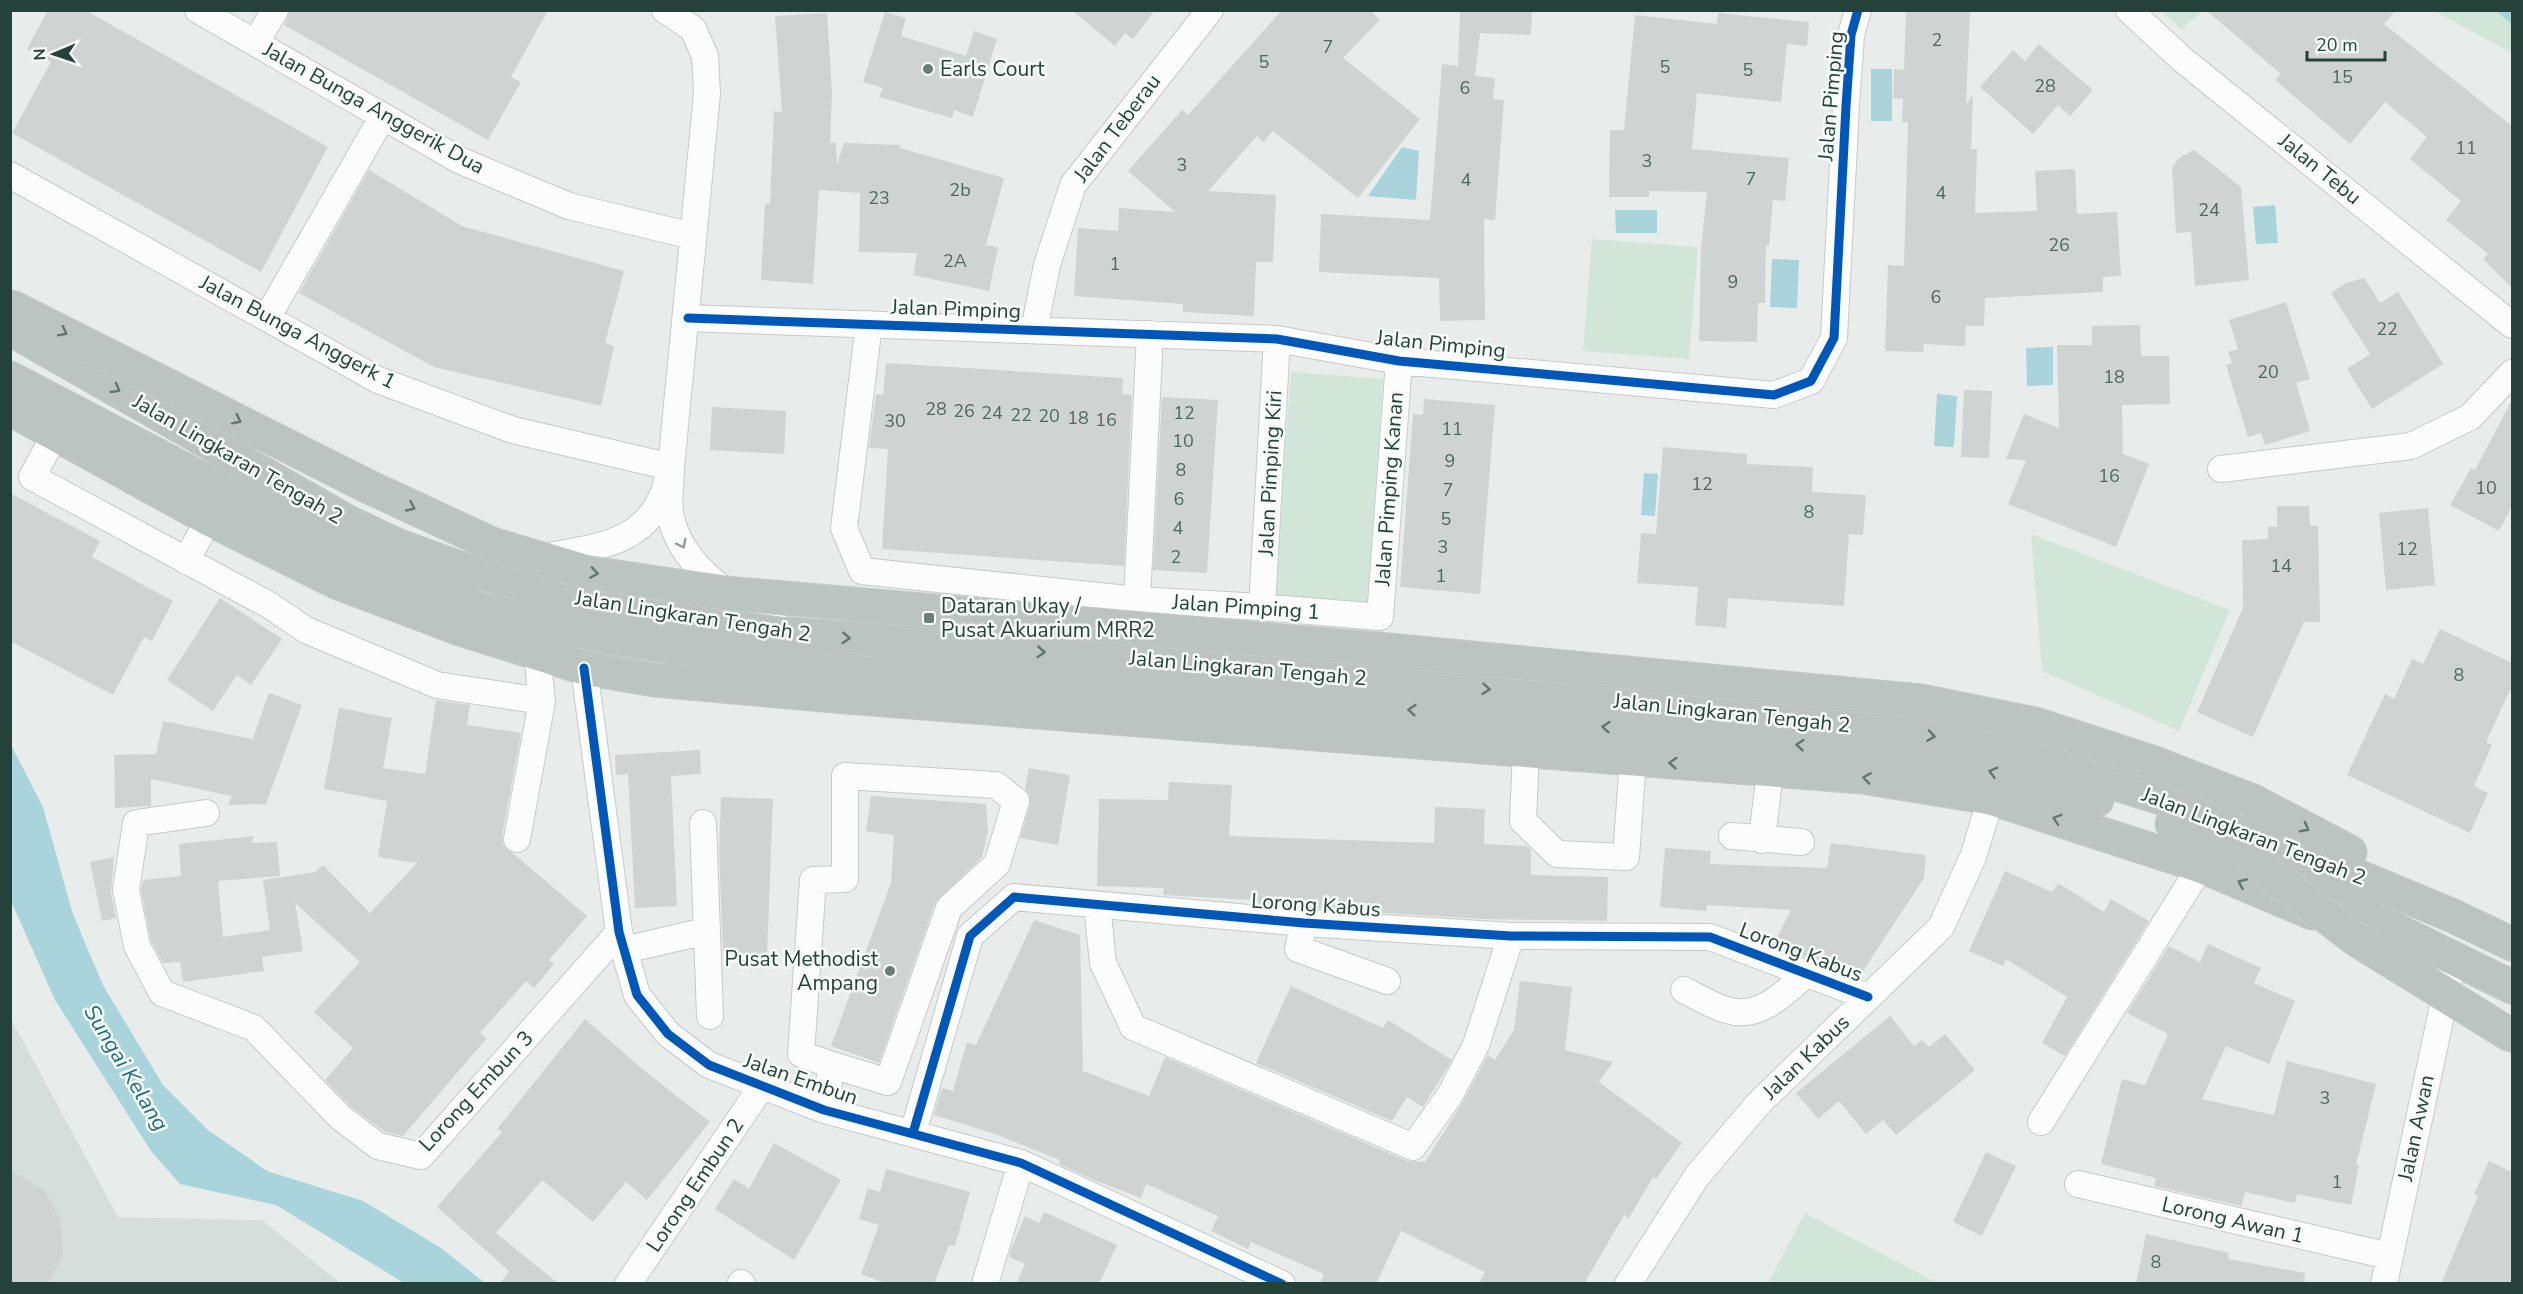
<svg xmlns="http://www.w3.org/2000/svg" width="2523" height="1294" viewBox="0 0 2523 1294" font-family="'Nunito Sans',sans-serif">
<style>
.built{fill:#d6dedb}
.green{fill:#d1e6d8}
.water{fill:#a9d4db}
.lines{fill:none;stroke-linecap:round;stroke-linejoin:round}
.stream{stroke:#a9d4db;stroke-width:8}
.building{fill:#cfd4d2}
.minor-casing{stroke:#c5cac8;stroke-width:28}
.highway-casing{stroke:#c3ccc9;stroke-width:35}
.minor{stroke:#fcfcfc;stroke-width:26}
.highway{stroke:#bcc4c2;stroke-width:33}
.highway-bridge-casing{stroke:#c3ccc9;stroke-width:35;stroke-linecap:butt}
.highway-bridge{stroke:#bcc4c2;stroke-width:33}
.cycleway-casing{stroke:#f7fbf9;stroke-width:13}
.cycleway{stroke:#0057b8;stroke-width:9}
.oneway{stroke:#617670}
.oneway2{stroke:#909f9b}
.poi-dot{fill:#697e78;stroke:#f7fbf9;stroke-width:2}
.labels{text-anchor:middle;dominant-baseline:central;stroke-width:5;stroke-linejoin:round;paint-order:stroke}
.number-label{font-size:18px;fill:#506761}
.poi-label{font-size:21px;fill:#24423a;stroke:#f7fbf9;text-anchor:start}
.street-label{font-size:21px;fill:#24423a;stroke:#f7fbf9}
.water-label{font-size:22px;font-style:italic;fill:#1c6f80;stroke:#f7fbf9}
</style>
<rect width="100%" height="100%" fill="#e8edeb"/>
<path class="built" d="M10,1017l108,200 144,3 78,63h-329z"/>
<path class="green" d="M2162,11h41l-22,18z
M2434,11h78v42z
M1592,239l106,8 -9,112 -106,-8z
M1291,372l92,7 -16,226 -93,-7z
M2031,534l199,76 -51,121 -137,-60z
M1805,1213l132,70h-169z"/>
<path class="water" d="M1871,69h21v52h-21z
M1402,147l17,4 -3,49 -48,-4z
M2275,205l3,38 -22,1 -3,-37z
M1615,210h42v23h-41z
M1772,259l27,1 -2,48 -27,-1z
M2053,347v38l-26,1 -1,-38z
M1937,394l20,2 -3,51 -20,-1z
M1644,473l14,1 -3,42 -14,-1z
M11,745l32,62 29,104 15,37 17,39 59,98 45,45 59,41 96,30 78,47 44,35h-81l-128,-78 -96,-21 -29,-33 -96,-151 -44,-99z"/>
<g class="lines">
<path class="stream" d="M2501,10l11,9"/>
</g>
<path class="building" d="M48,10h37l243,137 -67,125 -249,-139 39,-71 -24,-13z
M290,10h258l-37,67 10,5 -33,58 -204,-115z
M1072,10h83l-22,29 -8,-6 -10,13z
M1282,10h88l10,10 -37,38 77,61 -62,79 -85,-67 -10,11 -6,-6 -49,55 68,4 -3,67h-17l-2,54 -71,-4v-8l-109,-8 4,-68 40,3 1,-23 56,4 -47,-41 54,-61 6,5z
M1460,10h72l-1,25 -51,-2 -5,43 20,2 -2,21 11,1 -9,120 -11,-1 1,101 -45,1 -1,-43 -120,-6 2,-58 109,6 12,-156 16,2z
M1906,10h64l-4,94 7,-9 -2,54h6l-2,64 62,-2 -2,-40 40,-2 2,45 40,-2 4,64 -18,1v15l-118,6 -1,28h-18l-1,20 -41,-2 -1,8 -38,-1 3,-86 16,1 4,-144h-6l1,-23 -10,-1 1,-29 10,1z
M2206,10h190l-12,14 128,102v162l-29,-29 5,-5 -42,-34 15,-19 -51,-42 17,-22 -42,-35 -35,42 -75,-64 6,-6z
M885,12l21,6 -5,18 65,20 8,-25 23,8 -24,78 -19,-7 -2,8 -73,-21 4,-9 -20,-6z
M827,13l5,79 -2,51h6l1,22 7,-22 56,2v3l104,30 -18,67 12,2 -9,44 -76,-16 4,-22 -58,-1 1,-59 -41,-3 -6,94 -52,-4 4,-76h5l4,-93 8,1 -7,-96z
M1718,13l91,9 -2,24 -20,-2 -6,58 -84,-9 -5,56 97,9 -4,43 -12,-1 -4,46h-3l-1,57h-7l-1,39 -58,-1 2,-92 6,-57 -58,-1v6h-40l1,-67h14l11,-115 82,9z
M2039,44l54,46 -23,26 -12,-11 -25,29 -53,-47 33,-37 12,11z
M2194,150l47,37 8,93 -54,6 -4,-54 -15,1 -4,-65 7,-10z
M369,170l93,56 162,45 -19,72 9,3 -13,60 -167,-39 -135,-74z
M2364,278l16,25 18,-11 45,72 -71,45 -25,-40 23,-15 -39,-61 15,-10z
M2286,302l24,77 -14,4 14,48 -45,14 -4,-12 -13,4 -22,-72 6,-2 -4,-11 10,-3 -9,-29z
M2140,325l1,31h28l1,48 -48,1 1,49 26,10 -33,83 -108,-43 18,-44 -20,-1 18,-45 35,14 -2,-83h35v-19z
M886,363l237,15 -1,16 10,1 -8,171 -242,-17 6,-100 -19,-1 7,-54 7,1z
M1964,390l28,1 -3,67 -28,-1z
M1162,397l56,3 -11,173 -54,-3z
M1424,399l71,6 -15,189 -80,-7 13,-173 10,1z
M2512,400v106l-13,25 -49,-26 21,-37 4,2z
M712,407l74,4 -2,43 -74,-4z
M1663,447l84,7v10l66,3 -1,25 54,3 -3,40 -14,-1 -5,72 -116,-8 -2,30 -31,-3 3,-38 -61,-4 4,-50 15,1z
M10,493l90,48 -8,16 81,44 -21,40 -8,-4 -31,58 -103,-54z
M2277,506h32l1,20h8l2,96h-16l-51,115 -56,-25 46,-104 -1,-68 26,-1v-12h9z
M2428,508l7,77 -49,5 -7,-77z
M220,598l62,41 -31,46 -14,-10 -24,36 -46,-31z
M2440,629l72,34v23l-26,56 6,3 -18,41 14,7 -18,40 -123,-58 38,-81 9,5 18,-40 11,5z
M269,693l33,12 -36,99 -38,1 4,-9 -81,-17v27l-36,2 -1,-53 42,-1 7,-33 94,19 -4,-2z
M436,700l34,5 -3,20 54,8 -19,103 1,9 84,71 -38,44 5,4 -20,24 -8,-7 -46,52 7,5 -84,98 -18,-4 -35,-26 -25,-26 28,-32 -39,-36 46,-50 -65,-59 8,48 -41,6 2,14 -81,11 -3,-20 -17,1 -12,-22 -10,-51 2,-10 38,-4 -2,-32 75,-8 -3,7 26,-1 3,34 -62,5 5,56 47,-7 -7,-50 52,-8 8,-7 47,48 47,-50 -39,-6 9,-56 -63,-12 15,-81 53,10 -9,50 42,6z
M700,750l1,24 -30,2 6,130 -42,2 -7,-134 -12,1 -1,-20z
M1029,768l41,7 -12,70 -38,-7 10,-33v-9l-5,-7z
M1169,782l63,3 -3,51 205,7 1,-36 50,2 -1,35 43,2 4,4v25l77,2 -1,44 -126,-2 -176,-11 -44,-4 -9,-4 -89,-5 1,-7 -67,-2 2,-87 69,1z
M871,796l115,8 2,28 -6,25 -47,46 -56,160 -48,-17 60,-163 3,-48 -28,-4z
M721,797l52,2 -6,156 -44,-2 -4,-103z
M1831,843l95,12 -2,23 -65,99 -86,-32 18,-35 -84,-5 -1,6 -46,-4 5,-59 46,3 -1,13 117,4z
M114,857l-3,36 5,25 -14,3 -12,-59z
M2005,871l47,21 6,-9 46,29 7,-13 38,22 -84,135 -23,-13 25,-46 -61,-38 -3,7 -34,-15z
M1034,920l46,15 3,136 66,25 16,-39 242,104 18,1 38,-60 25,-47 7,5 19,-30 6,-49 52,6 -7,63 48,12 -14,20 83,61 -26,36 -3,-2 -24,41 -5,-3 -40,69h-105l6,-12 -84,-41 -25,53h-56l4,-10 -73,-32 -3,7 -37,-18 7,-15 -72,-32 -5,14 -47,-18 -35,-16 1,-4 -65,-26 -61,-19 8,-27 11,3 14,-49 9,3z
M2208,944l53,24 -7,15 41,18 -26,63 -43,-18 -24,53 72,16 13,-54 89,23 -20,81h3l-8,40 -54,-11 -2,9 -50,-11 -4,14 -87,-20 2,-8 -55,-14 21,-85 23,6 23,-51 -41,-21 42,-67 31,16z
M1291,986l92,42 5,-8 64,40 -29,47 -16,-10 -15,24 -136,-58z
M1890,1016l24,30 8,-6 7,7 16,-13 30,36 -79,65 -13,-15 -17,14 -27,-33 -21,18 -22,-26z
M585,1019l61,53 64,50 -63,78 -21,-18 -33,40 -51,-42 -46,53 63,51h-59l9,-13 -72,-64 65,-75 -5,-3z
M774,1143l67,37 -47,80 -79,-51 19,-30 15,10z
M1986,1152l30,14 -34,70 -29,-14z
M2489,1161l23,11v112h-71l37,-88 -4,-2z
M886,1169l84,23 -15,54 -6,-1 -15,39h-47l-26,-10 18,-49 -20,-6 9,-31 12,4z
M10,1171l33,18 17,30 3,36 -15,29h-38z
M1044,1212l73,33 -18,39h-83l9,-20 -16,-7 4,-13 12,-28 14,7z
M2146,1234l83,19 -1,6 77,14 -1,11h-168z"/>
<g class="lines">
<g class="minor-casing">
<path id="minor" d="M198,10l261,150 110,46 123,30
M665,10l28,19 12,27 2,38 -36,373c0,16 -4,36 0,51 14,57 72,84 116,115
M2129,10l54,50 329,265
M256,42l19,-32
M10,175l368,205 135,50 158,37
M268,316l115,-200
M688,318l589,21 122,22 375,34 37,-14 23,-43 12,-232 5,-71 7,-25
M869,324l-25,204 18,43 275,29 125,7 118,10 19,-256
M1034,330l13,-65 26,-80 137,-175
M56,433l-24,44 237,128 37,25 131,55 105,16
M2221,469l190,-23 59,-29 42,-44
M539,558c55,-11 111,-12 128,-76
M186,561l23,-42
M1137,600l13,-266
M1262,607l15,-268
M584,668l35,264 18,63 31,39 41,31 115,45 197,53 261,121
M1526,751l-3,70 34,33 69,3 7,-97
M206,813l-70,10 -10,67 11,56 25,47 92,35 86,89 38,29 43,10 198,-224
M703,823l7,193
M1732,836l69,6
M517,839l25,-138 -5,-48
M1762,840l8,-70
M1097,905l6,58 30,64 280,120 37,-52 26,-50 35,-109
M1304,923l-6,26 89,32
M624,950l82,-19
M1684,990c14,7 28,16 43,20 32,11 60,-19 81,-38
M824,1110l8,-45 -31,-11 12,-174 32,-1v-103l151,9 20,16 -19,63 -48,44 -61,174 -56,-17
M2041,1122l160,-256
M913,1133l57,-197 44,-39 290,26 207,13 199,1 158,60
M2078,1184l311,72
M741,1283l1,1
M628,1284l134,-198
M985,1284l36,-121
M1628,1284l69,-108 62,-73 182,-176 32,-70 18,-59
M2384,1284l66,-311"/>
</g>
<g class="highway-casing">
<path id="highway" d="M10,329l338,193 51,24 58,21 115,31 140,26 76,10 470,33 605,58 138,23 192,60 258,107 61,29
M10,378l330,173 142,59 124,27 222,34 316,18 415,33 326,31 89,14 123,33
M10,409l199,110 129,64 119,45 127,40 70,12 192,17 1016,80 129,21 210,68 111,47
M2253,801l97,51
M2172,824l75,33 265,130"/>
</g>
<use href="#minor" class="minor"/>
<use href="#highway" class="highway"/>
<g class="highway-bridge-casing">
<path id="highway-bridge" d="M10,306l359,181 123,57 92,28 141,21 653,56 543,52 114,23 122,40 96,37
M2247,857l110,83 155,96"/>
</g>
<use href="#highway-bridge" class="highway-bridge"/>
<g class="cycleway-casing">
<path id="cycleway" d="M688,318l589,21 122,22 375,34 37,-14 23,-43 12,-232 5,-71 7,-25
M584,668l35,264 18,63 31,39 41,31 115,45 197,53 261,121
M913,1133l57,-197 44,-39 290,26 207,13 199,1 158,60"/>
</g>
<use href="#cycleway" class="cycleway"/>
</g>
<defs><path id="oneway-chevron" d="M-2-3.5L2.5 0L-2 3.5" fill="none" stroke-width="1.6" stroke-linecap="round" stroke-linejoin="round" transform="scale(1.5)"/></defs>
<g class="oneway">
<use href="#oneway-chevron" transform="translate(63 332) rotate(27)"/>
<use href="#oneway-chevron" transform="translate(116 389) rotate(30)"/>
<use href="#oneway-chevron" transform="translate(237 420) rotate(27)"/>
<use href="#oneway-chevron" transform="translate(411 507) rotate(25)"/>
<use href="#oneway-chevron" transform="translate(594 573) rotate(9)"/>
<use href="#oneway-chevron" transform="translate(846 638) rotate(4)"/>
<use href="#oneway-chevron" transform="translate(1041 652) rotate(4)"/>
<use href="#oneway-chevron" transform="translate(1486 689) rotate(5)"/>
<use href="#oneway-chevron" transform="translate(1412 710) rotate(-175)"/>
<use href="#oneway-chevron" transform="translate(1606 727) rotate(-175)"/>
<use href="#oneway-chevron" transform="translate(1931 736) rotate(9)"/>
<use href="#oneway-chevron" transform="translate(1800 745) rotate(-175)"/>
<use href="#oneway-chevron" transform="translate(1673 763) rotate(-176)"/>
<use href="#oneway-chevron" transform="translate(1993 772) rotate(-165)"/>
<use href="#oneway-chevron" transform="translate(1867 778) rotate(-172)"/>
<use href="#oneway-chevron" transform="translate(2057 819) rotate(-162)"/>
<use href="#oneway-chevron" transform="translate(2305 828) rotate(28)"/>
<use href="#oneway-chevron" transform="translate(2242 883) rotate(-157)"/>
</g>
<use class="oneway2" href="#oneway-chevron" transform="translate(682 544) rotate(63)"/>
<g class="poi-dot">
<circle cx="928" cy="69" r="6"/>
<rect x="923" y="612" width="12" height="12" rx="3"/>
<circle cx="890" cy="971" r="6"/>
</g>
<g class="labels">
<g class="number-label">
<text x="1937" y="40">2</text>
<text x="1328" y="47">7</text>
<text x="1264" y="62">5</text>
<text x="1665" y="67">5</text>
<text x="1748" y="70">5</text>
<text x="2342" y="77">15</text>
<text x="2045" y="86">28</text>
<text x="1465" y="88">6</text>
<text x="2466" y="148">11</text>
<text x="1647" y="161">3</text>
<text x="1182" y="165">3</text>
<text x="1751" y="179">7</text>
<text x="1466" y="180">4</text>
<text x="960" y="190">2b</text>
<text x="1941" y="193">4</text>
<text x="879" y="198">23</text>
<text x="2209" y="210">24</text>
<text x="2059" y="245">26</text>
<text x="955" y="261">2A</text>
<text x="1115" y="264">1</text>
<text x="1733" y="282">9</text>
<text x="1936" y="297">6</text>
<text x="2387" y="329">22</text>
<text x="2268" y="372">20</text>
<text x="2114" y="377">18</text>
<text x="936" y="409">28</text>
<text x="964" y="411">26</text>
<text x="992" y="413">24</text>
<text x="1184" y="413">12</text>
<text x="1021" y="415">22</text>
<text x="1049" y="416">20</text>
<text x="1078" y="418">18</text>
<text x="1106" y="420">16</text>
<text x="895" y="421">30</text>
<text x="1452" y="429">11</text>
<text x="1183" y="441">10</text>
<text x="1450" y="461">9</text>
<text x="1181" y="470">8</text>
<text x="2109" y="476">16</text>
<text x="1702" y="484">12</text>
<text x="2486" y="488">10</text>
<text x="1448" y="490">7</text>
<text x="1179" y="499">6</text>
<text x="1809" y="512">8</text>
<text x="1446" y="519">5</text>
<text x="1178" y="528">4</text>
<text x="1443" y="547">3</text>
<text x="2407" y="549">12</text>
<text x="1176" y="557">2</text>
<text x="2281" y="566">14</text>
<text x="1441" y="576">1</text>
<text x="2459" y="675">8</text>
<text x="2325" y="1098">3</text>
<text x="2337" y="1182">1</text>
<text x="2156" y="1262">8</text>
</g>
<g class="poi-label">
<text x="940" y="69">Earls Court</text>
<text x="941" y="606">Dataran Ukay /<tspan x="941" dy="24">Pusat Akuarium MRR2</tspan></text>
<text x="878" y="959" text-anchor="end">Pusat Methodist<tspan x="878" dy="24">Ampang</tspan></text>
</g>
<g class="street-label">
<text transform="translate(1831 96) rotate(-85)">Jalan Pimping</text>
<text transform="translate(374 108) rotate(29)">Jalan Bunga Anggerik Dua</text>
<text transform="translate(1117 128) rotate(-53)">Jalan Teberau</text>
<text transform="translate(2320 169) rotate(39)">Jalan Tebu</text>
<text transform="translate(956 309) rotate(2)">Jalan Pimping</text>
<text transform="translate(298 332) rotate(28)">Jalan Bunga Anggerk 1</text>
<text transform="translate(1441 344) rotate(6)">Jalan Pimping</text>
<text transform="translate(238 459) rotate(30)">Jalan Lingkaran Tengah 2</text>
<text transform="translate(1270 473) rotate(-87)">Jalan Pimping Kiri</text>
<text transform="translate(1389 489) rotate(-86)">Jalan Pimping Kanan</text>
<text transform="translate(1246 607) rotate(4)">Jalan Pimping 1</text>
<text transform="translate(693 616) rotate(9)">Jalan Lingkaran Tengah 2</text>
<text transform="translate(1248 668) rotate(5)">Jalan Lingkaran Tengah 2</text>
<text transform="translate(1732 713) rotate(6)">Jalan Lingkaran Tengah 2</text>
<text transform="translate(2254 836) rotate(21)">Jalan Lingkaran Tengah 2</text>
<text transform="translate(1316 905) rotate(4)">Lorong Kabus</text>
<text transform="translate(1801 952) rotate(21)">Lorong Kabus</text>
<text transform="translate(1806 1057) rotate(-44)">Jalan Kabus</text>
<text transform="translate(801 1079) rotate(19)">Jalan Embun</text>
<text transform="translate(476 1091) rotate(-47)">Lorong Embun 3</text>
<text transform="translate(2416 1128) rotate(-78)">Jalan Awan</text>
<text transform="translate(695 1185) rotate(-56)">Lorong Embun 2</text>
<text transform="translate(2233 1220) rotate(13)">Lorong Awan 1</text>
</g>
<g class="water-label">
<text transform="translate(126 1068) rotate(59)">Sungai Kelang</text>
</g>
</g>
<rect width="2523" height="1294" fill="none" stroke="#24423a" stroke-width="24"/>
<g transform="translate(54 54) rotate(268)" stroke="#f7fbf9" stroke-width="4.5" paint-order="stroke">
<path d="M0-4.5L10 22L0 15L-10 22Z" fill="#24423a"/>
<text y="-9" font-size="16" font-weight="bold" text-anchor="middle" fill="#24423a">N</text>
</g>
<path d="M2307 51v9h78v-9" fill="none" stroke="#24423a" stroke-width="3"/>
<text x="2316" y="51" font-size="18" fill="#24423a" stroke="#f7fbf9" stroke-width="4.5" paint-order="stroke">20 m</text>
</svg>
